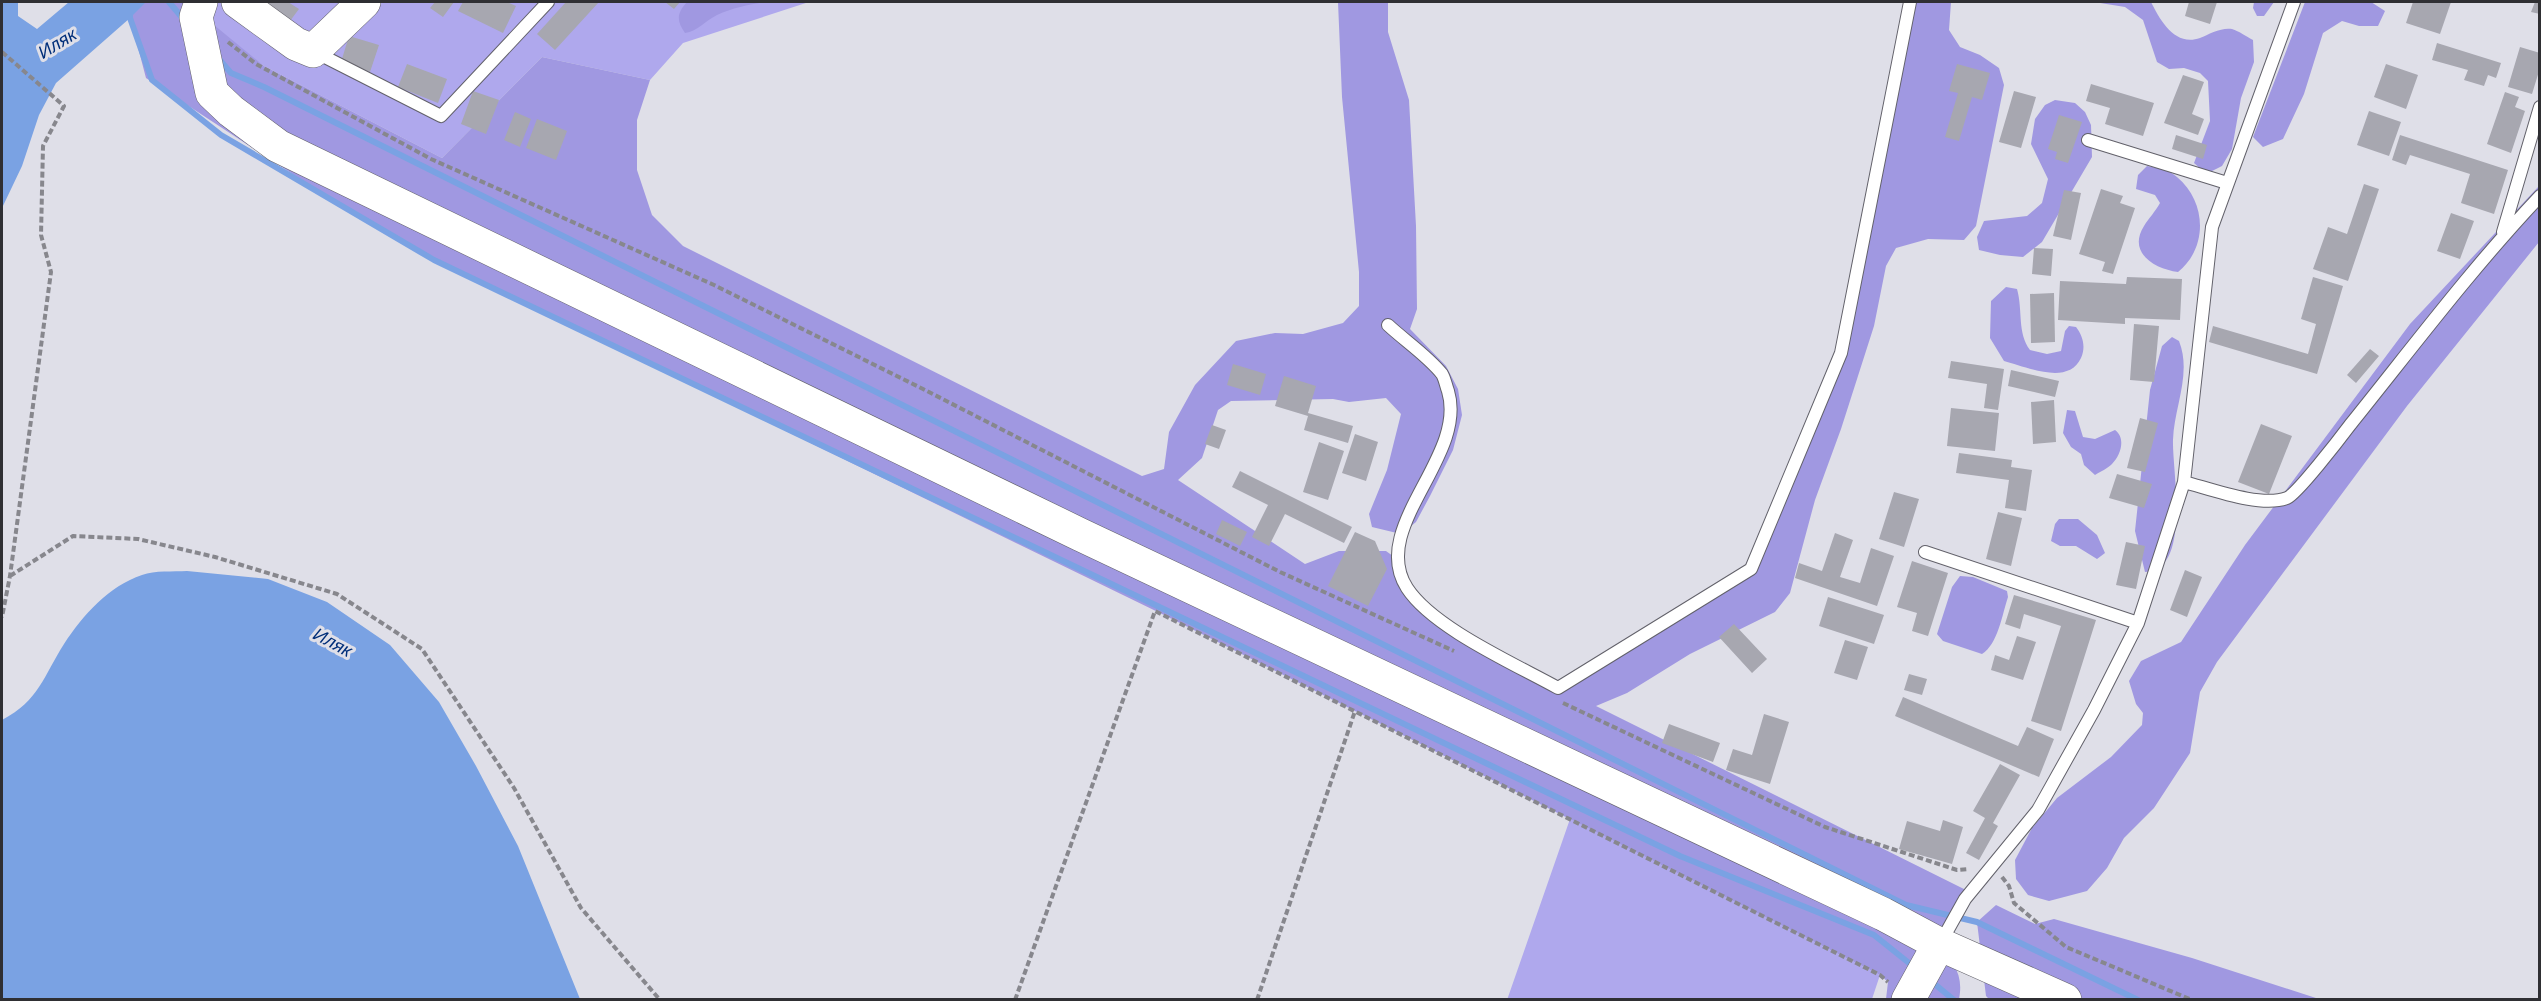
<svg xmlns="http://www.w3.org/2000/svg" width="2541" height="1001" viewBox="0 0 2541 1001" font-family="'Public Sans',sans-serif">
<style>
.green{fill:#afa8ed}
.forest{fill:#a098e1}
.water{fill:#7aa2e3}
.lines{fill:none;stroke-linecap:round;stroke-linejoin:round}
.stream{stroke:#7aa2e3;stroke-width:6}
.building{fill:#a7a7b0}
.lane-casing{stroke:#62616a;stroke-width:14}
.secondary-casing{stroke:#62616a;stroke-width:34}
.path{stroke:#87878d;stroke-width:4;stroke-dasharray:6 3;stroke-linecap:butt}
.lane{stroke:#fff;stroke-width:12}
.secondary{stroke:#fff;stroke-width:33}
.labels{text-anchor:middle;dominant-baseline:central;stroke-width:6;stroke-linejoin:round;paint-order:stroke}
.water-label{font-size:18px;font-style:italic;fill:#002e79;stroke:#dfdfe8}
</style>
<rect width="100%" height="100%" fill="#dfdfe8"/>
<path class="green" d="M210,2h599l-126,41 -33,37 -108,-23 -100,101 -178,-92 -40,-30 -16,-18z
M1570,819l310,156 -8,24 -365,1z"/>
<path class="forest" d="M145,2h41l78,64 178,92 100,-101 108,23 -13,40v50l15,45 31,31 459,230 22,-7 5,-37 26,-47 41,-44 39,-8 28,1 40,-11 16,-17v-34l-17,-175 -4,-95h50v30l21,68 7,126 1,83 -7,20 36,37 12,23 4,26 -9,35 -23,46 -14,26 -15,12 -29,-7 -3,-13 18,-44 14,-56 -15,-16 -37,4 -16,-3 -102,2 -13,9 -16,48 -24,22 127,84 34,-13h47l11,8 9,28 31,33 121,68 193,-119 89,-216 67,-351h44l-2,28 11,17 20,8 19,13 5,17 -28,141 -12,14 -36,-1 -32,9 -10,18 -12,60 -33,103 -26,71 -25,93 -15,19 -85,42 -63,39 -31,13 378,188 -36,50c15,18 26,30 21,55h-73l2,-17 -8,-7 -718,-361 -680,-331 -121,-64 -215,-141 -16,-61z
M687,2h80c-17,2 -34,6 -50,13 -12,6 -19,16 -32,18 -9,-13 -8,-20 2,-31z
M2094,2h57c9,18 24,45 49,36 9,-4 22,-11 32,-9 7,2 15,8 21,11l1,22 -13,36 -9,51 -10,17 -12,6 -8,-2 -8,-7 16,-42 -2,-40 -8,-8 -16,-5 -15,1 -12,-7 -14,-42 -18,-13z
M2254,2h20l-10,14h-7l-4,-8z
M2305,2h66l14,9 -7,15h-19l-17,-5 -19,12 -19,61 -21,45 -20,8 -10,-10z
M2055,100l20,3 10,9 6,13 1,32 -50,85 -19,15 -23,-2 -21,-5 -2,-13 7,-16 43,-5 15,-13 6,-24 -17,-35 4,-25 10,-14z
M2147,166c10,2 22,4 30,11 30,25 31,71 1,95 -23,-3 -51,-19 -34,-46 5,-8 11,-14 16,-23l-5,-8 -19,-6 2,-14z
M2539,186v56l-132,164 -190,256 -17,30 -10,61 -36,55 -30,30 -17,30 -20,23 -38,10 -21,-6 -12,-16 -1,-19 17,-32 25,-30 54,-41 31,-32 1,-12 -7,-9 -7,-23 12,-20 40,-19 64,-97 165,-221z
M2006,287l11,2c6,21 0,44 13,61l17,4 14,-3 4,-20 4,-5 7,1c7,9 10,20 5,31 -13,28 -54,9 -77,3l-14,-23 1,-37z
M2172,337l7,4c13,33 -5,66 -6,99 -1,31 19,131 -28,132l-10,-41 15,-141 12,-44z
M2067,410l8,1 8,26 12,2 20,-9c11,8 6,25 -3,34 -4,4 -12,8 -17,11l-11,-10 -3,-11 -10,-7 -8,-14z
M2059,519h19l19,16 8,18 -8,6 -21,-13h-16l-9,-5 4,-17z
M1960,576l13,1 34,14 1,6c-6,18 -10,47 -26,57l-39,-13 -6,-7 15,-47z
M1996,905l39,19 19,-5 138,39 127,41 -181,1 -8,-4 -7,4 -134,-1 -3,-3 -9,-74z"/>
<path class="water" d="M2,2h16v14l19,13 32,-27h77l-16,16 -74,65 -17,32 -17,51 -20,42z
M187,571l81,8 59,23 63,43 49,57 37,64 42,80 62,153h-578v-279c37,-19 42,-45 62,-76 19,-29 45,-58 78,-69 13,-5 31,-3 45,-4z"/>
<g class="lines">
<path class="stream" d="M130,2v16l22,62 69,55 213,125 1246,596 194,79 40,32
M169,2l16,19
M218,58l13,15 33,14 1642,818 71,17 161,78
M1931,981l23,19"/>
</g>
<path class="building" d="M268,2h20l11,7 -15,20 -23,-17z
M435,2h19l-11,15 -13,-9z
M463,2h44l9,4 -13,27 -45,-22z
M566,2h33l-44,48 -18,-16z
M665,2h15l-6,7z
M2189,2h28l-7,22 -25,-8z
M2413,2h38l-11,32 -34,-11z
M2535,2h5v12l-9,-2z
M349,36l30,9 -9,27 -29,-10z
M2437,43l64,20 -5,15 -8,-3 -4,11 -20,-6 4,-10 -36,-10z
M2520,47l20,6v15l-8,26 -24,-7z
M407,64l40,15 -9,24 -40,-16z
M1957,64l33,9 -8,27 -10,-3 -13,44 -14,-4 13,-44 -9,-2z
M2386,64l32,11 -12,34 -32,-12z
M2183,75l21,7 -12,32 12,5 -6,16 -34,-12z
M2091,84l63,19 -11,33 -38,-12 5,-16 -24,-7z
M473,91l26,9 -13,34 -25,-10z
M2014,91l22,6 -15,51 -22,-6z
M2505,92l14,5 -4,10 10,4 -14,42 -24,-9z
M2369,111l32,11 -12,34 -32,-11z
M515,112l16,7 -11,28 -16,-7z
M2059,115l23,7 -14,41 -13,-4 2,-7 -9,-3z
M537,119l30,12 -11,29 -30,-12z
M2176,135l31,10 -4,14 -31,-10z
M2400,135l108,35 -14,44 -33,-11 9,-29 -60,-19 -4,10 -14,-5z
M2364,184l15,5 -31,92 -35,-12 15,-42 19,7z
M2101,189l22,7 -3,7 15,5 -22,66 -11,-3 3,-9 -26,-8z
M2064,190l17,3 -10,47 -18,-4z
M2451,213l23,8 -14,38 -23,-8z
M2034,248l19,1 -2,27 -19,-2z
M2127,277l55,2 -2,41 -55,-2v6l-67,-4 2,-39 66,3z
M2313,277l30,9 -26,88 -108,-32 4,-16 95,28 8,-30 -15,-5z
M2054,293l1,49 -24,1 -1,-49z
M2134,324l25,2 -5,56 -24,-2z
M2370,349l9,7 -23,27 -9,-8z
M1951,361l53,8 -6,41 -14,-2 3,-24 -39,-6z
M1233,364l33,10 -6,21 -33,-10z
M2011,370l48,11 -4,16 -47,-11z
M1284,376l32,10 -8,27 45,13 -5,17 -44,-13 4,-14 -33,-10z
M2054,400l2,42 -23,2 -2,-42z
M1951,408l48,5 -4,38 -48,-5z
M2140,418l18,5 -13,49 -18,-4z
M2261,424l31,12 -23,58 -31,-12z
M1212,425l14,5 -7,19 -14,-5z
M1355,434l23,8 -12,39 -24,-8z
M1319,442l25,9 -16,49 -25,-8z
M1959,453l53,7 -1,7 21,3 -6,41 -21,-3 4,-28 -53,-7z
M1240,471l112,56 -8,16 -59,-29 -16,32 -17,-9 16,-32 -36,-18z
M2117,474l35,10 -8,24 -35,-10z
M1894,492l25,7 -15,48 -25,-8z
M1998,512l24,6 -11,48 -25,-7z
M1222,520l25,12 -7,14 -24,-12z
M1355,532l20,9 12,28 -19,37 -40,-20z
M1835,533l18,7 -13,37 20,6 11,-35 23,8 -17,50 -82,-28 4,-15 23,8z
M2126,542l19,4 -9,43 -20,-4z
M1912,561l36,12 -20,63 -16,-5 5,-18 -20,-6z
M2185,570l17,7 -15,40 -17,-7z
M2014,595l82,25 -35,111 -30,-10 30,-95 -37,-12 -4,15 -15,-5z
M1828,597l56,18 -10,29 -55,-18z
M1734,624l33,35 -15,14 -33,-36z
M2017,636l19,6 -13,38 -32,-10 4,-15 14,5z
M1845,640l23,7 -11,33 -23,-7z
M1909,674l18,5 -5,16 -18,-5z
M1903,697l115,49 9,-19 27,12 -15,38 -144,-61z
M1764,714l25,8 -19,62 -44,-14 7,-21 19,6z
M1669,724l51,19 -7,19 -51,-19z
M2000,764l20,11 -27,48 5,3 -19,34 -13,-7 19,-35 -12,-7z
M1943,820l20,7 -11,37 -53,-15 8,-28 33,10z"/>
<g class="lines">
<g class="lane-casing">
<path id="lane" d="M315,52l126,64 107,-114
M2088,140l139,43
M2503,232l37,-125
M1388,325c16,15 41,32 54,49 3,5 4,12 6,17 20,66 -80,136 -41,197 26,40 108,76 151,100l193,-119 90,-216 69,-351
M2184,482l28,-255 82,-225
M1925,552l213,71
M1941,942l24,-43 73,-89 56,-100 44,-87 46,-141c27,7 77,26 103,16 10,-4 54,-61 63,-73 62,-77 122,-157 190,-229"/>
</g>
<g class="secondary-casing">
<path id="secondary" d="M201,2l-5,15 16,76 19,18 47,35 803,389 802,379 56,30 126,56
M238,2l58,42 17,7 51,-49
M1908,1000l31,-56"/>
</g>
<path class="path" d="M228,42l28,22 175,95 283,126 209,104 357,183 174,79
M2,52l62,54 -21,40 -2,89 10,37 -41,304 -8,41
M10,576l63,-40 65,3 77,18 122,37 85,55 92,139 67,120 79,92
M1563,703l262,124 132,43 11,-1
M2002,877l7,9 5,17 52,44 126,53
M1015,1000l140,-389 725,364 8,7
M1257,1000l98,-289"/>
<use href="#lane" class="lane"/>
<use href="#secondary" class="secondary"/>
</g>
<g class="labels">
<g class="water-label">
<text transform="translate(57 43) rotate(-31)">Иляк</text>
<text transform="translate(333 642) rotate(28)">Иляк</text>
</g>
</g>
<rect width="2541" height="1001" fill="none" stroke="#2f2f33" stroke-width="6"/>
</svg>
